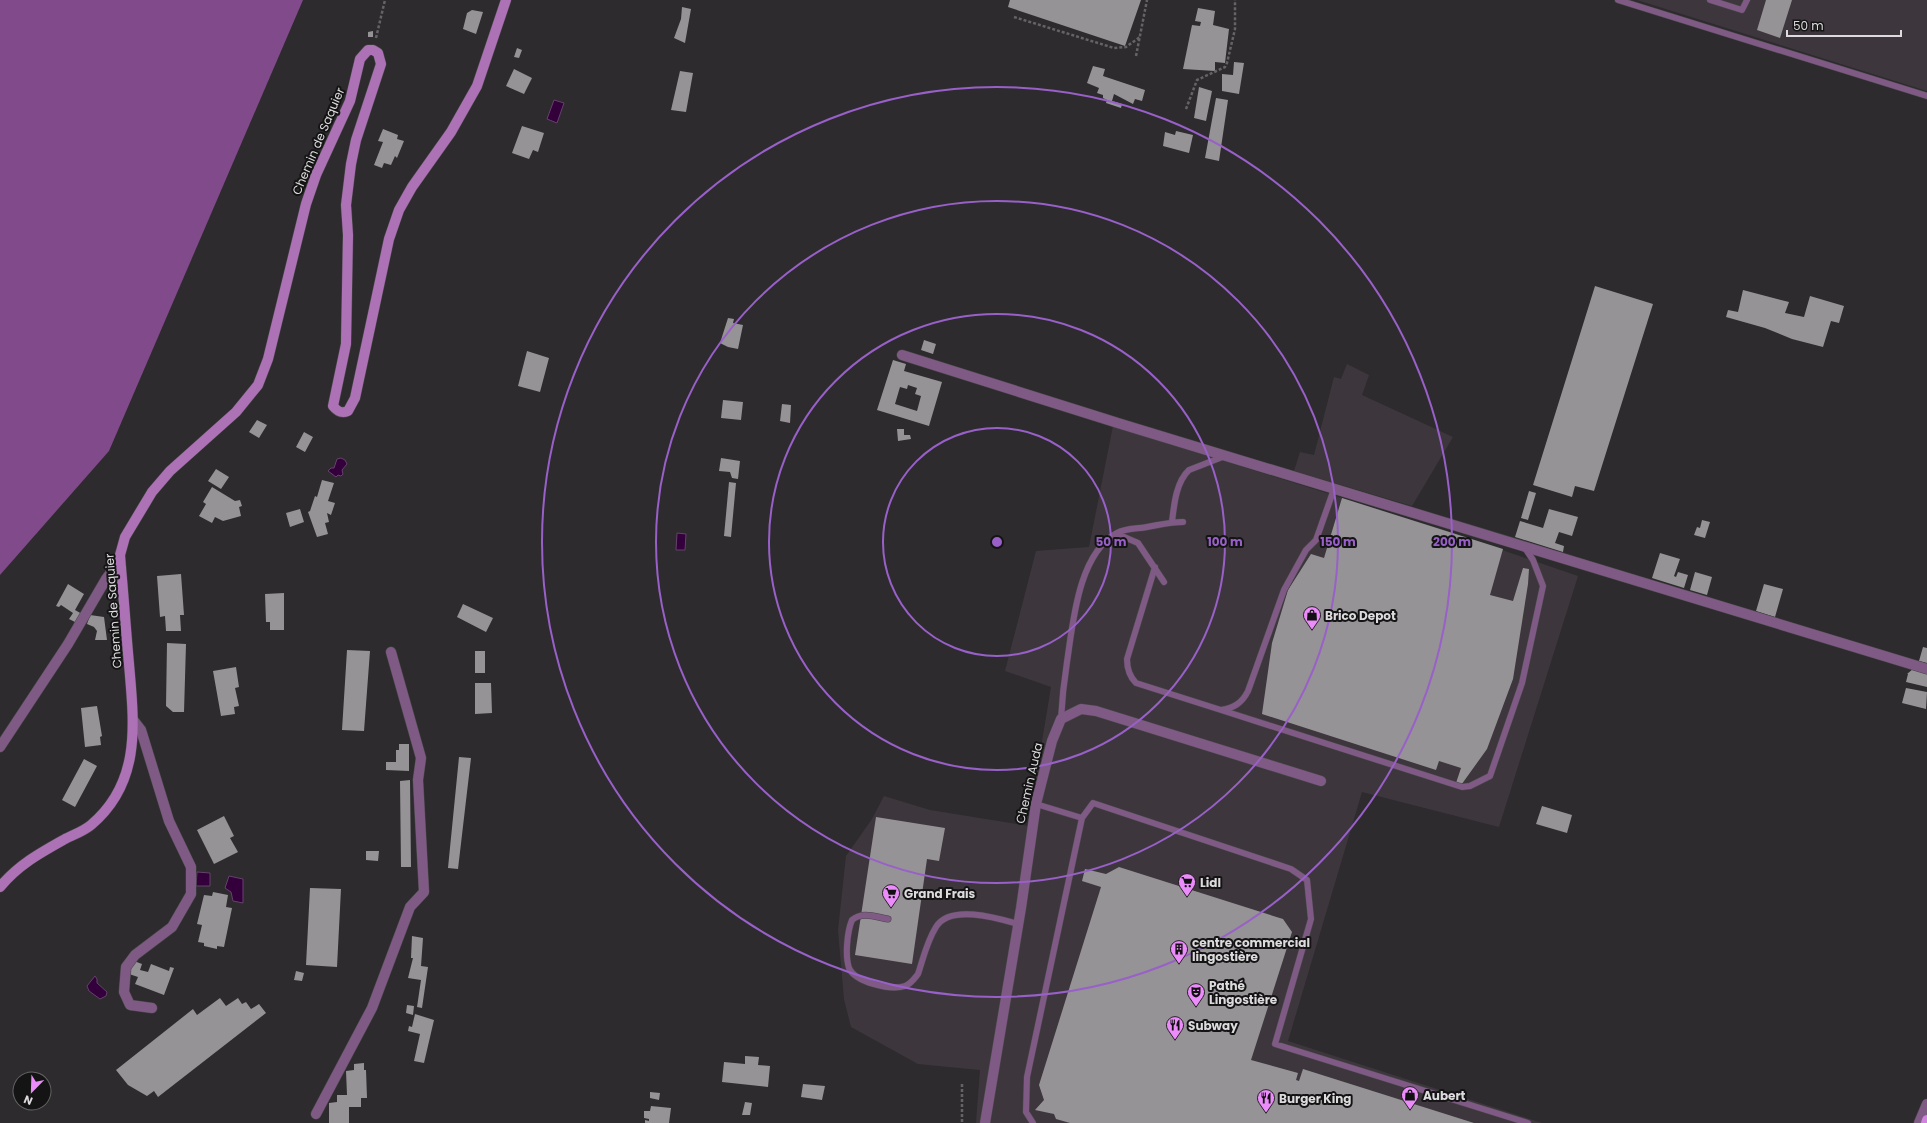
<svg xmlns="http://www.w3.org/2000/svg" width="1927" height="1123" viewBox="0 0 1927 1123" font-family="Poppins,sans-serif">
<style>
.built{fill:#3d373d}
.forest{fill:#814a8a}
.water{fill:#33003c;stroke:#66426c}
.building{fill:#969396;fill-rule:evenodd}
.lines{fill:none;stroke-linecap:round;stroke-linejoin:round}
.lane-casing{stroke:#49474a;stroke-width:7}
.street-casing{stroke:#49474a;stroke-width:11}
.secondary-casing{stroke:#49474a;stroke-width:11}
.primary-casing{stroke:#49474a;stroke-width:11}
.path{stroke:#656365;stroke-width:2.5;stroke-dasharray:3 2;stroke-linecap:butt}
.lane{stroke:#7f5a84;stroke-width:6}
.street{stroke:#7f5a84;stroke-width:10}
.secondary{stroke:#ad72b6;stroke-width:10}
.primary{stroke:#d084dd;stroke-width:10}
.ring{fill:none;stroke:#9860c8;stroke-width:2}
.labels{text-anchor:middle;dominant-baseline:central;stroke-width:4;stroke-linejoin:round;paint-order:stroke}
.street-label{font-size:12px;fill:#dddbdd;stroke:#151415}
.poi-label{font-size:12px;font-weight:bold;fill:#dddbdd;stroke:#151415;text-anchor:start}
.centre{fill:#9860c8;stroke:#151415;stroke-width:2}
.ring-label{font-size:12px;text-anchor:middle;font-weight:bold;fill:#9860c8;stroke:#151415;stroke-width:4;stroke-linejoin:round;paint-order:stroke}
</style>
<rect width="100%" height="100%" fill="#2d2b2e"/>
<path class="built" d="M1637,0h290v91z
M1347,364l22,11 -7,20 91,42 -41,69 -118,-35 6,-19 14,3 20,-78 7,2z
M1113,426l331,104 134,46 -79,251 -137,-35 -74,249 254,82h-566l4,-53 -62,-6 -67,-37 -7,-28 -6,-69 8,-74 26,-37 12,-23 46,14 98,16 23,-139 -46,-16 31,-120 53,-4z"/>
<path class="forest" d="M0,0h303l-194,451 -109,124z"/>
<path class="water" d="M554,100l10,3 -7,20 -10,-4z
M341,458l4,2 2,4 -5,6 1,4 -2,2 -3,-1 -2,2 -8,-6 3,-3h3l3,-9z
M677,533l9,1 -1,16h-9z
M197,872l13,1v13h-14z
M229,876l14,3v24l-10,-2 -2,-9 -6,-4z
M95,976l2,3v4l10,9 -1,4 -6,3 -11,-8 -2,-5z"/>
<path class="building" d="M1010,0h131l-16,46 -117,-39z
M1766,0h26l-12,38 -23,-8z
M682,7l9,2 -6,34 -11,-5 7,-19z
M1198,8l17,3 -2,14 16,4 -4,34 -10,-1v9l-32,-2 9,-44 8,1 1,-4 -6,-1z
M472,10l11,2 -7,22 -13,-5 4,-16z
M373,31v6h-5v-5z
M517,48l5,2 -3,8 -5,-1z
M1234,62l10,1 -5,31 -17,-3v-17l11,1z
M1093,66l12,3 -2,7 42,14 -3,11 -7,-2 -2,5 -19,-10 -2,7 10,3 -1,4 -15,-5 1,-3 -4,-2v-3l-6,-2 2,-5 -12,-5z
M514,69l18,9 -8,16 -18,-8z
M680,71l13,2 -7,39 -15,-2z
M1199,87l13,4 -6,30 -12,-3z
M1216,98l12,2 -9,61 -14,-3z
M522,126l22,7 -6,19 -5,-2 -4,9 -17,-6z
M383,129l15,6 -1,4 7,2 -7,17 -2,-2 -4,9 -7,-2 -2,5 -8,-3 9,-23 -5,-1z
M1176,131l17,4 -4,18 -26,-7 2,-14 10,3z
M1595,286l58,18 -59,187 -19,-5 -3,11 -39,-12z
M1743,290l46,12 -4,11 19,4 6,-21 34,10 -5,17 -8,-2 -8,26 -31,-8 -27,-11 -39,-11 2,-7 10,2z
M728,318l6,1 -1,4 10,2 -5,24 -10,-2 -8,-4z
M924,340l12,4 -3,10 -12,-4z
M527,351l22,7 -9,34 -22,-6z
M893,360l13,4 -2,7 38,11 -13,44 -52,-16zM908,385l9,3 -2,6 6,2 -4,15 -22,-7 5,-17 7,2z
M723,400l20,2 -2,18 -20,-2z
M782,404l9,1 -1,18 -10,-2z
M257,420l10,5 -8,13 -10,-6z
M897,429h7v6h6l1,4 -13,2z
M304,432l9,5 -8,15 -9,-5z
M721,458l19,3 -2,18 -6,-1 -2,-6 -11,-1z
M216,469l13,8 -8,12 -13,-8z
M322,480l12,3 -6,18 7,2 -4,12 -4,-2 2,9 -4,1 3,11 -11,3 -9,-25 2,-1 5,-15 2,1z
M729,482l7,1 -5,54 -7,-1z
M212,487l23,14 5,-1 2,6 -3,1 2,9 -18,5 -8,-4 -3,6 -13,-7 7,-12 -3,-2z
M1529,491l7,2 -8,27 -7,-2z
M1342,498l161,51 -13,46 23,6 10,-33 6,1 -1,15 -15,95 -26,70 -28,39 -4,-2 6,-18 -22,-7 -3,9 -174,-56 10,-71 16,-53 23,-36 13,4z
M300,509l4,13 -14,5 -4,-14z
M1549,509l29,8 -6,19 -13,-4 -4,11 9,3 -1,6 -48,-15 5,-16 23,7z
M1702,520l8,2 -5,16 -11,-3 3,-8 3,1z
M1660,553l20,6 -6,17 2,1 2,-5 10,3 -4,13 -32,-10z
M1695,572l17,5 -5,18 -17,-5z
M181,574l3,41h-4l1,16h-15l-1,-15 -5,1 -3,-41z
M68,584l16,10 -9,16 7,4 -5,9 -8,-4 4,-6 -12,-8 -2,2 -3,-1z
M1764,584l19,5 -8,28 -19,-6z
M284,593v37h-14v-8h-4l-1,-28z
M463,604l30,14 -7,14 -29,-15z
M90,615l14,2 3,23h-12l2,-9 -3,-4 -7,-3z
M167,643l19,1 -2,68h-11l-7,-6z
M1923,647l4,1v15l-8,-2z
M347,650l23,1 -6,80 -22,-1z
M475,651h10v22h-10z
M236,667l3,20 -4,1 4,18 -5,1 1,7 -14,2 -8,-45z
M1913,669l14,5v13l-21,-5 2,-8h-1z
M475,683h16l1,30 -17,1z
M1906,688l21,4 -1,17 -24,-6z
M97,706l5,30 -2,1 1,8 -16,2 -4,-39z
M399,744h10v27l-23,-1v-8h10v-12h3z
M459,757l12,1 -13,111 -10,-1z
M84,759l13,7 -22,41 -13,-7z
M410,780l1,87h-10l-1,-86z
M1542,806l30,9 -5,18 -31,-9z
M224,816l10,20 -4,2 8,14 -24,12 -17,-34z
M876,817l69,11 -6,33 -12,-2 -15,105 -57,-9z
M366,851h13l-1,10 -12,-1z
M1119,867l164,52 9,13 -41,128 47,13 -2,7 3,1 4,-12 171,54h-404l-14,-4 -2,-5 -19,-4 9,-10 -5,-15 62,-198 -19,-6 3,-12 21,5z
M310,888l31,1 -4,78 -31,-2z
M213,892l15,3 -2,12 6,1 -8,39 -7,-1v3l-13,-3v-3l-6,-1 4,-17 -5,-1 7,-29 8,1z
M412,936l11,2 -2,28 7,1 -6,41 -5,-1 4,-27 -13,-2 5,-20h-2z
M134,961l8,3 -2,6 8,2 3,-8 18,7 1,-4 4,1 -10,27 -29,-11 3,-7 -9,-3z
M296,971l8,2 -2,8 -8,-1z
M220,998l6,8 12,-8 4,6 4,-2 5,7 8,-5 7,9 -108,84 -4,-6 -7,5 -19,-11 -12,-15 77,-61 4,6z
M407,1005l7,1 -1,9 -7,-2z
M415,1014l19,6 -10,43 -10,-2 6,-27 -12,-3 1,-5 3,1z
M745,1056l14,1 -1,8 12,1 -2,21 -46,-5 2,-20 21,2z
M364,1063v7h2l1,28h-6v9h-12v16h-20v-20l8,-1v-7h10l-1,-24 8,-1v-6z
M803,1084l22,2 -3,14 -21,-3z
M650,1092l10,1 -1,7 -9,-2z
M745,1102l7,1 -2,12h-8z
M651,1106l20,2 -2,15h-24v-3l4,1v-2l-5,-1v-7h6z"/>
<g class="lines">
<g class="lane-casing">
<path id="lane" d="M1618,0l309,96
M1710,0l32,10 5,-10
M1172,522c2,-17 4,-40 17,-52l36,-14
M1112,538l12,-1 14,6 26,39
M1155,567l-28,92c0,10 2,17 9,24l85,27c13,-2 21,-7 27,-19l36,-101 22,-40 10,-10 18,-51
M1221,710l241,77 8,-1 20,-10 32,-93 21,-97 -10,-26 -8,-12
M1061,719c1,-19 3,-38 6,-57 6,-39 11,-108 50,-129 9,-5 20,-4 30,-6 12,-2 23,-5 36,-5
M1036,804l46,14
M888,919c-12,-2 -26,-8 -36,1 -5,12 -7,36 -3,48 6,14 42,23 56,18 6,-2 9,-7 13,-12 5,-15 9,-33 18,-47 14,-23 61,-9 82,-3
M1033,1123l-7,-11 1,-35 55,-259 11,-15 198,66 16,11 4,39 -36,125 253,79"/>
</g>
<g class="street-casing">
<path id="street" d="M902,355l219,69 806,245
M134,721l7,9 28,91 22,46v27l-19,33 -37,28 -9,12 -2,25 6,13 22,3
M0,747l68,-103 38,-65 6,-8 9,-3
M316,1114l56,-106 38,-101 14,-15 -6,-112 3,-22 -30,-106
M985,1123l36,-215 15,-104 16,-63 9,-22 20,-10 15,2 225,70
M1919,1123l8,-19"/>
</g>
<g class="secondary-casing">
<path id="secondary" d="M0,887c18,-22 40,-34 65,-48 8,-4 19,-8 26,-14 51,-43 43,-102 38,-161 -3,-32 -5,-64 -8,-96l-1,-13 5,-18 27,-45 18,-21 66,-59 22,-27 10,-26 38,-155 10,-29 34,-74 10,-42 8,-9h5l5,3 3,11 -25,76 -5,24 -5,41 2,30 -2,109 -13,62c4,5 8,8 15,5l7,-13 34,-159 10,-29 13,-23 39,-55 26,-46 29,-86"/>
</g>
<g class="primary-casing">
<path id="primary" d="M1926,1123l1,-3"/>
</g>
<path class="path" d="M1014,17l100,31 12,-1 14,-10
M376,38l9,-38
M1136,56l11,-56
M1186,109l11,-29 28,-13 2,-4 8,-34v-29
M962,1084v39"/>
<use href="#lane" class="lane"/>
<use href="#street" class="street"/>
<use href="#secondary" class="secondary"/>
<use href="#primary" class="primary"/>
</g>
<g class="ring">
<circle cx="997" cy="542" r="114"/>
<circle cx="997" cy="542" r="228"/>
<circle cx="997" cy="542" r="341"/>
<circle cx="997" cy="542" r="455"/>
</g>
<defs>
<g id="shop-pin" transform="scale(0.9)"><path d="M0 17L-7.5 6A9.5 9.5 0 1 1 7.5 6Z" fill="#ec8cfb" stroke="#151415"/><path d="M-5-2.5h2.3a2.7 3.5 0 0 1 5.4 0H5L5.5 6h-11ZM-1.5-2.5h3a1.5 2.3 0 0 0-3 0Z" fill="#111"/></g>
<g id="supermarket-pin" transform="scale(0.9)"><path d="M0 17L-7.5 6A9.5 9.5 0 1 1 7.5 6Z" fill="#ec8cfb" stroke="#151415"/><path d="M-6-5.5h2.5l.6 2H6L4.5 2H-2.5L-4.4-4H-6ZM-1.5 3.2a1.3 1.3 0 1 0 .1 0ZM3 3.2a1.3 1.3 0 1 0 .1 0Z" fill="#111"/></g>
<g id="building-pin" transform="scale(0.9)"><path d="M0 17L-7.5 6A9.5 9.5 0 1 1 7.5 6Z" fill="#ec8cfb" stroke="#151415"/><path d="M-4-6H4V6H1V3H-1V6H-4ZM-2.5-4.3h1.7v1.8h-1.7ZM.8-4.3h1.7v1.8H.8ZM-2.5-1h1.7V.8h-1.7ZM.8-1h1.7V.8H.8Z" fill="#111"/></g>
<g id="theatre-pin" transform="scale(0.9)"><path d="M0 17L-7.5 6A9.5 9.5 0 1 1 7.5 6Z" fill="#ec8cfb" stroke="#151415"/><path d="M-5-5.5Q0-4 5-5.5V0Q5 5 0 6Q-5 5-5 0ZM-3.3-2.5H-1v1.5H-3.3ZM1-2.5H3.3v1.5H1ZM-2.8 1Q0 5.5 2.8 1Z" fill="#111"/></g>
<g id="restaurant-pin" transform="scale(0.9)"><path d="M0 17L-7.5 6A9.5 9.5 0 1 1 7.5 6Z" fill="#ec8cfb" stroke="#151415"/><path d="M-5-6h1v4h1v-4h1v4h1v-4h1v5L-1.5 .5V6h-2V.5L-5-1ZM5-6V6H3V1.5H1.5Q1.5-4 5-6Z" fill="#111"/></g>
</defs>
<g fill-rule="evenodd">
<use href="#shop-pin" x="1312" y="615"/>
<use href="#supermarket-pin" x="1187" y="882"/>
<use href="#supermarket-pin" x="891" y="893"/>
<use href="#building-pin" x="1179" y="949"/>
<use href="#theatre-pin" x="1196" y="992"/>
<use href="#restaurant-pin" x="1175" y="1025"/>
<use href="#shop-pin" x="1410" y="1095"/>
<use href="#restaurant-pin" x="1266" y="1098"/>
</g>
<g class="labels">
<g class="street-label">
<text transform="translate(318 141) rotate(-67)">Chemin de Saquier</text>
<text transform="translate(113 611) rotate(-94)">Chemin de Saquier</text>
<text transform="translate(1029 783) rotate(-77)">Chemin Auda</text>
</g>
<g class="poi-label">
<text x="1325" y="615">Brico Depot</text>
<text x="1200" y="882">Lidl</text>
<text x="904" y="893">Grand Frais</text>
<text x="1192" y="942">centre commercial<tspan x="1192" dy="14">lingostière</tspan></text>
<text x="1209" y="985">Pathé<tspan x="1209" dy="14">Lingostière</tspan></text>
<text x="1188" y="1025">Subway</text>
<text x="1423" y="1095">Aubert</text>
<text x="1279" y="1098">Burger King</text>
</g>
</g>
<circle cx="997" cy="542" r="6" class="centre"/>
<g class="ring-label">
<text x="1111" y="546">50 m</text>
<text x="1225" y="546">100 m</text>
<text x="1338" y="546">150 m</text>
<text x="1452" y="546">200 m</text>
</g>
<g transform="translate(32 1091) rotate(203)"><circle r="19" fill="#151415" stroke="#656465"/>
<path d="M0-3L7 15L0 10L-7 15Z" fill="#ec8cfb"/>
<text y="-6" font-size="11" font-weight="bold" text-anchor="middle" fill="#dddbdd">N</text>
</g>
<path d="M1787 30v6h114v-6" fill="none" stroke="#dddbdd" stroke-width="2"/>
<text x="1793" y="30" font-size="12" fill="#dddbdd" stroke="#151415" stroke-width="3" paint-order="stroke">50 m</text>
</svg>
